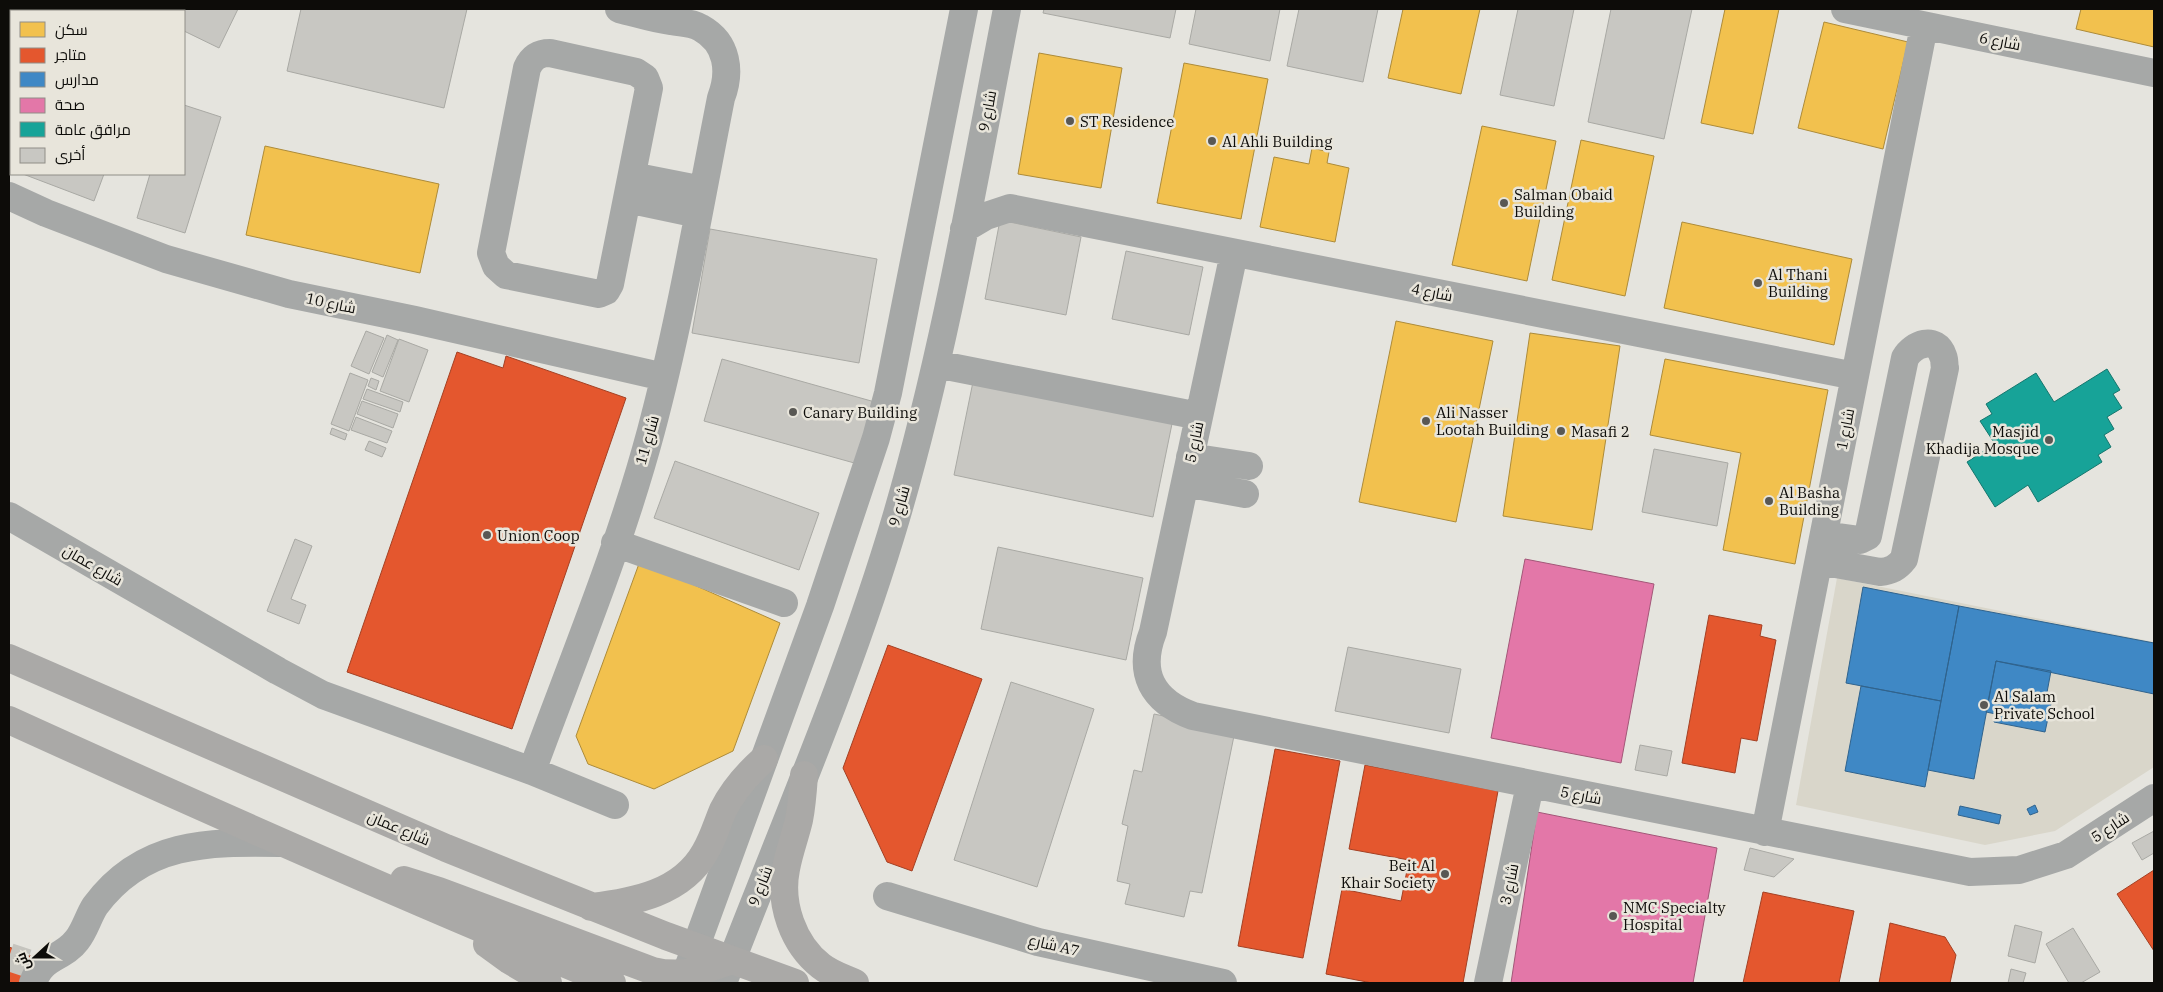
<svg xmlns="http://www.w3.org/2000/svg" width="2163" height="992" viewBox="0 0 2163 992" font-family="'IBM Plex Serif',Cairo,serif">
<style>
.built{fill:#d9d6ca}
.homes{fill:#f2c14e;stroke:#ad8b39}
.shops{fill:#e4572e;stroke:#a44023}
.schools{fill:#3f88c5;stroke:#30638d}
.health{fill:#e377a8;stroke:#a35778}
.public{fill:#17a398;stroke:#14766d}
.building{fill:#c8c7c2;stroke:#a9a9a4}
.lines{fill:none;stroke-linecap:round;stroke-linejoin:round}
.minor-tunnel{stroke:#c5c4be;stroke-width:28;stroke-dasharray:28 14;stroke-linecap:butt}
.minor{stroke:#a6a8a7;stroke-width:28}
.major{stroke:#aaa9a7;stroke-width:28}
.poi-dot{fill:#595854;stroke:#e8e5db;stroke-width:2}
.labels{text-anchor:middle;dominant-baseline:central;stroke-width:5;stroke-linejoin:round;paint-order:stroke}
.street-label{font-size:15px;fill:#0d0c09;stroke:#e8e5db}
.poi-label{font-size:15px;fill:#0d0c09;stroke:#e8e5db;text-anchor:start}
</style>
<rect width="100%" height="100%" fill="#e5e4de"/>
<path class="built" d="M1837,578l317,64v125l-99,64 -70,14 -189,-40z"/>
<path class="homes" d="M1403,9h77l-19,85 -73,-16z
M1725,9h54l-26,125 -52,-11z
M2081,9h73v38l-78,-18z
M1824,22l84,20 -25,107 -85,-21z
M1039,53l83,15 -21,120 -83,-14z
M1184,63l84,16 -27,140 -84,-16z
M1482,126l74,15 -29,140 -75,-16z
M1581,140l73,16 -29,140 -73,-16z
M265,146l174,38 -19,89 -174,-38z
M1312,148l17,4 -2,11 22,5 -14,74 -75,-15 14,-70 35,7z
M1682,222l170,37 -18,86 -170,-37z
M1396,321l97,20 -37,181 -97,-20z
M1530,333l90,13 -28,184 -89,-14z
M1665,359l163,31 -33,174 -72,-14 18,-97 -91,-18z
M640,561l140,62 -47,128 -79,38 -66,-25 -12,-28z"/>
<path class="shops" d="M457,352l46,16 3,-12 120,42 -114,331 -165,-57z
M1709,615l53,10 -2,11 16,4 -19,101 -16,-3 -6,35 -53,-10z
M888,645l94,34 -70,192 -25,-9 -44,-94z
M1275,749l65,12 -37,197 -65,-12z
M1365,765l133,26 -35,192h-91l-46,-9 16,-85 59,12 8,-41 -60,-11z
M2154,870v81l-37,-57z
M1763,892l91,19 -15,72h-96z
M1890,923l55,14 11,18 -6,28h-71z
M9,947l21,8 -10,28h-11z"/>
<path class="schools" d="M1863,587l96,19 -18,95 -95,-18z
M1959,606l195,37v51l-158,-33 -22,118 -46,-9z
M1996,661l55,10 -6,32 6,1 -6,28 -51,-10 2,-8 -10,-2z
M1861,686l80,15 -16,86 -80,-16z
M2035,805l3,7 -8,3 -3,-6z
M1960,806l41,9 -2,9 -41,-9z"/>
<path class="health" d="M1525,559l129,25 -33,179 -130,-25z
M1537,812l180,36 -24,135h-182z"/>
<path class="public" d="M2107,369l13,21 -7,4 9,14 -15,9 7,12 -10,6 7,12 -13,8 4,7 -64,40 -10,-17 -33,22 -28,-45 28,-18 -15,-23 12,-7 -6,-10 50,-31 18,29z"/>
<path class="building" d="M137,9h101l-19,39 -35,-17v-20h-42z
M301,9h166l-23,99 -157,-37z
M1044,9h132l-6,29 -127,-25z
M1196,9h84l-10,52 -81,-17z
M1299,9h79l-15,73 -76,-16z
M1518,9h56l-20,97 -54,-11z
M1611,9h81l-28,130 -76,-17z
M9,21l2,1v27l-2,5z
M184,105l37,12 -36,116 -48,-15 13,-44h34z
M23,174h81l-10,27z
M1000,220l81,17 -15,78 -81,-16z
M710,229l167,30 -18,104 -167,-30z
M1126,251l77,16 -14,68 -77,-16z
M366,331l18,7 -15,36 -18,-8z
M387,335l11,5 -15,37 -11,-5z
M399,339l29,11 -19,52 -29,-11z
M722,359l160,45 -17,62 -161,-45z
M975,372l199,42 -21,103 -199,-42z
M350,373l18,7 -19,51 -18,-7z
M371,378l8,3 -3,9 -8,-4z
M367,389l36,13 -3,10 -37,-13z
M362,401l36,13 -5,14 -36,-14z
M356,417l36,14 -5,12 -36,-13z
M332,428l15,6 -2,6 -15,-6z
M369,441l17,7 -4,9 -17,-7z
M1654,449l74,14 -11,63 -75,-14z
M675,461l144,52 -20,57 -145,-52z
M295,539l17,7 -21,53 15,6 -7,19 -32,-13z
M998,547l145,31 -17,82 -145,-31z
M1348,647l113,22 -12,64 -114,-22z
M1011,682l83,27 -57,178 -83,-27z
M1154,714l81,17 -33,162 -12,-2 -6,26 -59,-13 5,-20 -13,-3 11,-55 -6,-2 12,-54 8,2z
M1640,745l32,6 -5,25 -32,-6z
M2154,831v22l-12,7 -10,-17z
M1750,848l44,11 -20,18 -30,-7z
M2015,925l27,7 -7,31 -27,-7z
M2073,928l27,44 -19,11h-12l-23,-39z
M2011,969l15,4 -3,10h-15z"/>
<g class="lines">
<path class="minor-tunnel" d="M9,957l18,6"/>
<path class="minor" d="M1845,9l309,64
M550,53l86,19 9,6 4,10 -39,196 -4,7 -7,3 -93,-19 -10,-9 -5,-13 36,-185c5,-11 12,-15 23,-15z
M632,176l71,14
M9,196l37,17 120,46 123,35 126,26 249,57
M627,199l71,15
M964,229l22,-13 24,-8 845,168
M1234,253l-81,379c-16,41 -1,69 40,84l777,156 49,-2 47,-15 88,-57
M936,364l263,52
M1190,457l59,9
M1185,483l60,11
M9,516l269,155 45,24 209,76 83,34
M615,543l169,60
M1819,561l61,11c11,-1 17,-4 24,-13l41,-191c-1,-3 0,-9 -2,-12 -7,-21 -30,-12 -38,2l-37,178 -8,4 -36,-5
M532,771c41,-112 88,-224 119,-340 29,-108 48,-222 70,-333 10,-26 7,-55 -20,-70 -10,-6 -19,-5 -30,-7 -17,-2 -35,-8 -52,-12
M1765,832l159,-806
M887,896l151,46 185,41
M688,968l132,-362 56,-168 12,-45 76,-384
M33,983c9,-28 29,-23 44,-43 8,-10 11,-23 18,-34 48,-65 113,-64 185,-63
M723,983c59,-154 126,-306 173,-465 49,-167 78,-339 111,-509
M1488,983l42,-198"/>
<path class="major" d="M9,658l437,190 220,88 129,47
M9,720c200,91 400,180 603,263
M804,775c-1,15 -2,30 -5,45 -4,17 -10,32 -13,49 -7,35 7,75 35,97 10,8 23,12 34,17
M404,880l35,11 214,80c28,7 53,-1 79,-11
M591,907c43,-5 91,-14 114,-55 8,-13 12,-28 18,-42 10,-20 24,-36 41,-51
M487,944l22,16 39,23"/>
</g>
<g class="poi-dot">
<circle cx="1070" cy="121" r="5"/>
<circle cx="1212" cy="141" r="5"/>
<circle cx="1504" cy="203" r="5"/>
<circle cx="1758" cy="283" r="5"/>
<circle cx="793" cy="412" r="5"/>
<circle cx="1426" cy="421" r="5"/>
<circle cx="1561" cy="431" r="5"/>
<circle cx="2049" cy="440" r="5"/>
<circle cx="1769" cy="501" r="5"/>
<circle cx="487" cy="535" r="5"/>
<circle cx="1984" cy="705" r="5"/>
<circle cx="1445" cy="874" r="5"/>
<circle cx="1613" cy="916" r="5"/>
</g>
<g class="labels">
<g class="street-label">
<text transform="translate(2000 41) rotate(11)">شارع 6</text>
<text transform="translate(987 111) rotate(-79)">شارع 9</text>
<text transform="translate(1432 292) rotate(11)">شارع 4</text>
<text transform="translate(331 303) rotate(12)">شارع 10</text>
<text transform="translate(1845 429) rotate(-79)">شارع 1</text>
<text transform="translate(647 440) rotate(-74)">شارع 11</text>
<text transform="translate(1194 442) rotate(-78)">شارع 5</text>
<text transform="translate(899 506) rotate(-74)">شارع 9</text>
<text transform="translate(93 565) rotate(30)">شارع عمان</text>
<text transform="translate(1581 795) rotate(11)">شارع 5</text>
<text transform="translate(2110 827) rotate(-33)">شارع 5</text>
<text transform="translate(399 828) rotate(23)">شارع عمان</text>
<text transform="translate(1509 884) rotate(-78)">شارع 3</text>
<text transform="translate(760 886) rotate(-69)">شارع 9</text>
<text transform="translate(1054 945) rotate(13)">شارع A7</text>
</g>
<g class="poi-label">
<text x="1080" y="121">ST Residence</text>
<text x="1222" y="141">Al Ahli Building</text>
<text x="1514" y="194">Salman Obaid<tspan x="1514" dy="17">Building</tspan></text>
<text x="1768" y="274">Al Thani<tspan x="1768" dy="17">Building</tspan></text>
<text x="803" y="412">Canary Building</text>
<text x="1436" y="412">Ali Nasser<tspan x="1436" dy="17">Lootah Building</tspan></text>
<text x="1571" y="431">Masafi 2</text>
<text x="2039" y="431" text-anchor="end">Masjid<tspan x="2039" dy="17">Khadija Mosque</tspan></text>
<text x="1779" y="492">Al Basha<tspan x="1779" dy="17">Building</tspan></text>
<text x="497" y="535">Union Coop</text>
<text x="1994" y="696">Al Salam<tspan x="1994" dy="17">Private School</tspan></text>
<text x="1435" y="865" text-anchor="end">Beit Al<tspan x="1435" dy="17">Khair Society</tspan></text>
<text x="1623" y="907">NMC Specialty<tspan x="1623" dy="17">Hospital</tspan></text>
</g>
</g>
<rect width="2163" height="992" fill="none" stroke="#0d0c09" stroke-width="20"/>
<rect x="10" y="10" width="175" height="165" fill="#e8e5db" stroke="#908e87"/>
<rect x="20" y="22" width="25" height="15" fill="#f2c14e" stroke="#908e87"/>
<text x="55" y="35" font-size="15" fill="#0d0c09">سكن</text>
<rect x="20" y="48" width="25" height="15" fill="#e4572e" stroke="#908e87"/>
<text x="55" y="60" font-size="15" fill="#0d0c09">متاجر</text>
<rect x="20" y="72" width="25" height="15" fill="#3f88c5" stroke="#908e87"/>
<text x="55" y="85" font-size="15" fill="#0d0c09">مدارس</text>
<rect x="20" y="98" width="25" height="15" fill="#e377a8" stroke="#908e87"/>
<text x="55" y="110" font-size="15" fill="#0d0c09">صحة</text>
<rect x="20" y="122" width="25" height="15" fill="#17a398" stroke="#908e87"/>
<text x="55" y="135" font-size="15" fill="#0d0c09">مرافق عامة</text>
<rect x="20" y="148" width="25" height="15" fill="#c8c7c2" stroke="#908e87"/>
<text x="55" y="160" font-size="15" fill="#0d0c09">أخرى</text>
<g transform="translate(35 957) rotate(249)" stroke="#e8e5db" stroke-width="4" paint-order="stroke">
<path d="M0-4L9 19L0 12L-9 19Z" fill="#0d0c09"/>
<text y="-8" font-size="14" font-weight="bold" text-anchor="middle" fill="#0d0c09">ش</text>
</g>
</svg>
